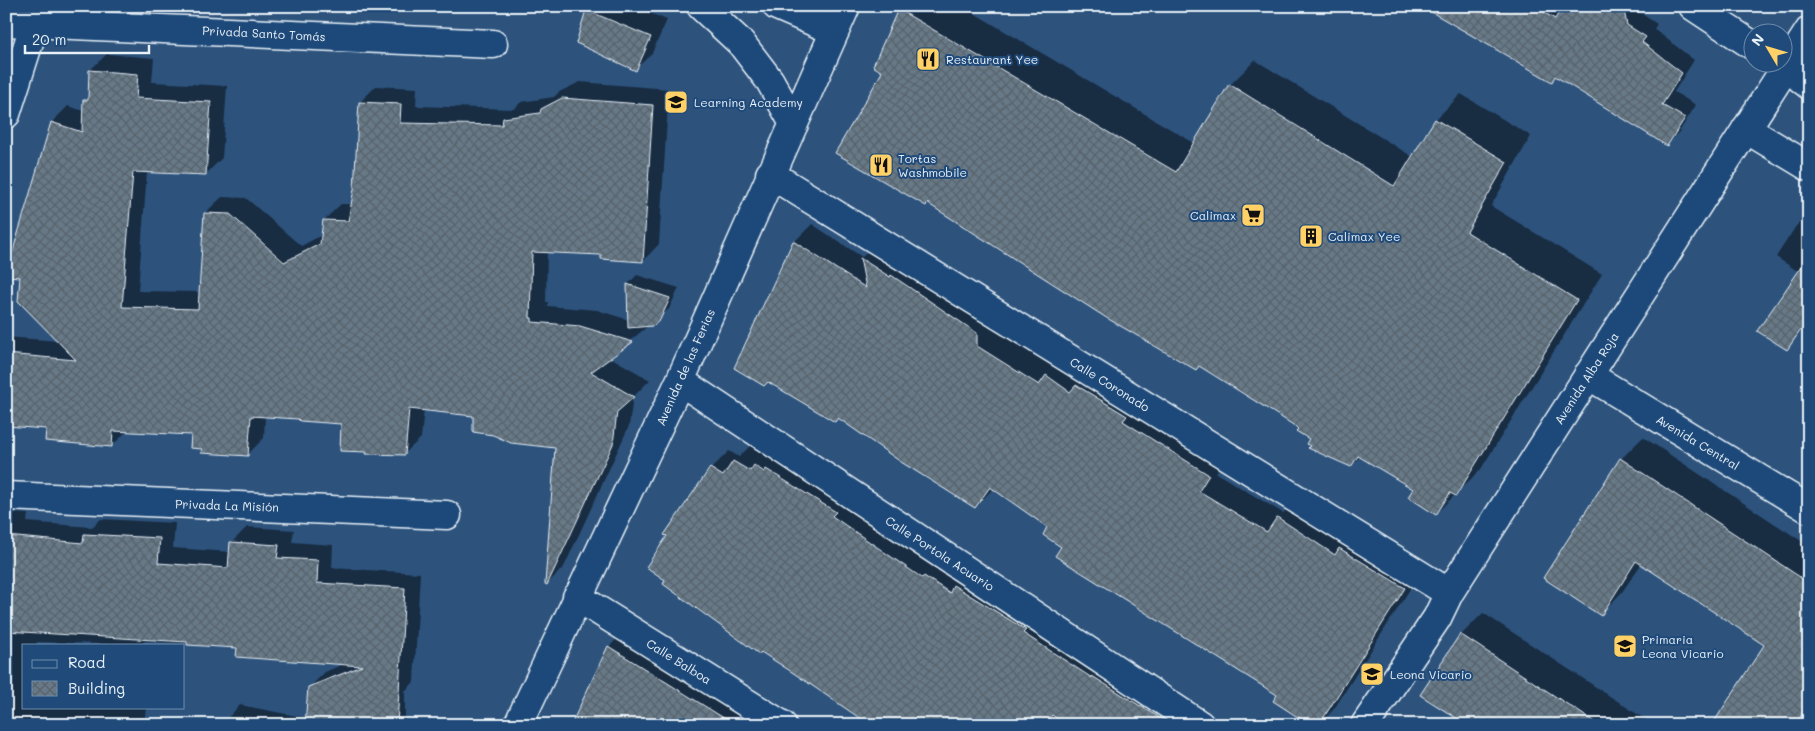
<svg xmlns="http://www.w3.org/2000/svg" width="1815" height="731" viewBox="0 0 1815 731" font-family="Mali,sans-serif">
<style>
.shadow{fill:#0007}
.building{fill:url(#building-cross-hatch);stroke:#e8f1f8}
.lines{fill:none;stroke-linecap:round;stroke-linejoin:round}
.street-casing{stroke:#e8f1f8;stroke-width:31}
.secondary-casing{stroke:#e8f1f8;stroke-width:31}
.street{stroke:#1f4a7a;stroke-width:28}
.secondary{stroke:#1f4a7a;stroke-width:28}
.labels{text-anchor:middle;dominant-baseline:central;stroke-width:4;stroke-linejoin:round;paint-order:stroke}
.street-label{font-size:12px;fill:#e8f1f8;stroke:#1f4a7a}
.poi-label{font-size:12px;fill:#e8f1f8;stroke:#1f4a7a;text-anchor:start}
</style>
<defs>
<pattern id="building-cross-hatch" width="8" height="8" patternUnits="userSpaceOnUse" patternTransform="scale(1.25)"><rect width="8" height="8" fill="#677987"/><path d="M0 0l8 8M0 8l8-8" fill="none" stroke="#58636c"/></pattern>
</defs>
<rect width="100%" height="100%" fill="#2d537d"/>
<filter id="ink" filterUnits="userSpaceOnUse"><feTurbulence type="fractalNoise" baseFrequency=".02" numOctaves="2"/><feDisplacementMap in="SourceGraphic" scale="10" xChannelSelector="R" yChannelSelector="G"/><feConvolveMatrix kernelMatrix="1 2 1 2 8 2 1 2 1" color-interpolation-filters="sRGB"/></filter>
<g filter="url(#ink)">
<path class="shadow" d="M592,6h41l34,14 -15,33 -16,16 -59,-27 11,-32z
M903,6h59l232,137 36,-58 25,-25 158,97 23,-38 25,-25 70,42 -40,70 111,68 -121,195 -45,45 -21,-25 -54,-33 -10,10 -40,-27 -11,-10 -101,-64 -271,-163 -2,3 -42,-134 -9,-5z
M1432,6h206l1,6 18,12 -3,5 40,31 -20,32 22,13 -17,27 -12,12 -111,-68 -4,4z
M107,54l47,4 -2,24 75,4 -5,72 -16,16 -59,-2 -9,119 62,1 5,-79 17,-16 24,1 55,48 21,-11 2,-15 17,-16h11l8,-102 16,-16 41,2 -1,18 98,3 7,-7 33,-5 5,-5 21,-10 89,7 -10,155 -16,17 -41,-7 -55,-3 -1,51h2v4l49,4 32,10 -1,-36 9,-9 42,13 -10,21 -59,48 40,23 -17,17 -4,29 -65,141 -17,17 9,-138 -82,-32 -50,-5 -3,29 -17,16 -36,-4 -25,-27 -78,-7 -1,22 -17,17 -44,-7 -11,-14 -65,-3 -15,15 -65,-18 -41,-3v-88l53,4 -7,-219 16,-16 16,5 1,-10 4,-5 1,-26z
M1807,216l2,1v104l-23,27 13,-76 -23,-15 20,-31z
M812,224l50,33 16,-16 117,74 -1,14 62,38 170,90 -10,16 67,40 13,-13 126,70 -88,139 -15,16 -256,-179 -14,-19 -55,-39 -19,19 -137,-90 -70,-36 -32,-14 58,-125z
M1643,437l166,109v179h-74l30,-81 -123,-81 -20,29 -21,22 -57,-37 77,-118z
M752,444l415,252 49,29h-336l-213,-146 44,-110 18,-18 10,6z
M6,513l22,1 -1,8 65,5 9,-8 74,4 -2,25 57,4 1,-9 16,-16 47,3 -2,12 41,3 -1,23 88,5 -6,109 -9,9v34h-184l19,-20 67,13 2,-30 16,-16 21,-9 -108,-16 -93,-6 -5,4 -103,-3 -1,3h-12v62h122l-2,18h-138z
M1483,613l171,112h-184l-48,-31 39,-59z
M626,629l153,96h-207l37,-78z"/>
<path class="building" d="M1421,6h112l22,13 8,-13h60l4,19 19,12 -4,5 40,31 -20,32 23,13 -18,28 -112,-70 -3,6z
M898,9l278,163 53,-88 165,102 41,-67 72,43 -40,70 110,68 -121,196 -6,-3 -14,22 -28,-18 5,-8 -55,-33 -7,11 -43,-19 2,-2 -4,-2 3,-5 -13,-8 2,-2 -3,-3 -96,-60 -3,4 -91,-53 -178,-114 -1,3 -91,-53 47,-81 -9,-6z
M586,10l65,27 -15,34 -60,-28z
M89,70l49,4 -2,24 75,4 -5,73 -73,-3 -11,135 76,2 6,-96 26,1 54,48 36,-18 3,-24 25,1 6,-32 5,-87 42,2 -1,19 102,2 1,-7 37,-5 1,-4 21,-11 91,7 -10,157 -42,-3v-4l-69,-3 -2,66h2v4l48,4 53,16 -42,30 43,25 -17,15 -4,32 -66,141 -2,-1 10,-136 -44,-5 -18,-8 -20,-3v-16l-64,-7 -4,46 -39,-1 1,-2 -27,-1 1,-27 -41,-3 -2,-2 -47,-3 -3,40 -47,-3 1,-4 -12,-1 1,-13 -78,-4 -1,16 -67,-6 1,-12 -40,-3v-72l70,6 -58,-59 2,-24 -14,-1v-2l45,-152 31,10 1,-32h5z
M793,241l73,47 -6,-30 30,19 1,-2 86,58v13l62,39 7,-10 24,17 6,-7 51,31 -4,5 86,54 -10,16 68,41 10,-15 58,38 4,-7 66,40 -86,137h-9l-37,-24 4,-6 -222,-139 6,-9 -18,-12 4,-8 -57,-40 -15,21 -74,-46 -63,-44 -3,4 -67,-40 -4,4 -30,-18z
M1809,256v62l-22,32 -30,-19z
M627,284l43,14 -10,22 -7,6 -25,2z
M1620,458l189,125v121l-14,21h-83l52,-80 -128,-84 -35,55 -58,-38z
M733,461l17,10 4,-6 10,7 2,-3 70,43 -4,4 90,62 2,-2 26,17 3,-8 73,45 -3,3 69,45v-2l79,49h-104l-15,-10 -7,10h-175l-75,-51 -34,-22 -2,2 -96,-70 2,-4 -19,-13 21,-31 -3,-1 46,-67 13,8z
M84,534l76,4 -2,25 70,5 2,-26 49,3 -2,13 41,2 -1,23 88,5 -8,137h-92l3,-38 54,-21 -126,-9 1,-9 -50,-3v-3l-181,-11v-95l77,7z
M1460,634l139,91h-132l-47,-30z
M608,646l58,36 69,43h-164z"/>
<g class="lines">
<g class="street-casing">
<path id="street" d="M6,22l487,22
M1785,66l24,19
M6,114l29,-91
M1746,129l63,38
M6,496l441,19
M577,597l205,128"/>
</g>
<g class="secondary-casing">
<path id="secondary" d="M701,6l40,37 29,38 24,43
M777,6l58,25
M1693,6l59,39
M770,174l679,419
M1588,375l221,134
M680,381l520,344
M518,725l162,-344 166,-375
M1365,725l72,-107 12,-25 360,-562"/>
</g>
<use href="#street" class="street"/>
<use href="#secondary" class="secondary"/>
</g>
</g>
<defs>
<g id="restaurant-square" transform="scale(1.25)"><rect x="-9" y="-9" width="18" height="18" rx="4" fill="#ffd166" stroke="#1f4a7a"/><path d="M-5-6h1v4h1v-4h1v4h1v-4h1v5L-1.5 .5V6h-2V.5L-5-1ZM5-6V6H3V1.5H1.5Q1.5-4 5-6Z" fill="#111"/></g>
<g id="school-square" transform="scale(1.25)"><rect x="-9" y="-9" width="18" height="18" rx="4" fill="#ffd166" stroke="#1f4a7a"/><path d="M0-5L7-2L0 1L-7-2ZM-4 1L0 2.5L4 1V4Q0 6-4 4Z" fill="#111"/></g>
<g id="supermarket-square" transform="scale(1.25)"><rect x="-9" y="-9" width="18" height="18" rx="4" fill="#ffd166" stroke="#1f4a7a"/><path d="M-6-5.5h2.5l.6 2H6L4.5 2H-2.5L-4.4-4H-6ZM-1.5 3.2a1.3 1.3 0 1 0 .1 0ZM3 3.2a1.3 1.3 0 1 0 .1 0Z" fill="#111"/></g>
<g id="building-square" transform="scale(1.25)"><rect x="-9" y="-9" width="18" height="18" rx="4" fill="#ffd166" stroke="#1f4a7a"/><path d="M-4-6H4V6H1V3H-1V6H-4ZM-2.5-4.3h1.7v1.8h-1.7ZM.8-4.3h1.7v1.8H.8ZM-2.5-1h1.7V.8h-1.7ZM.8-1h1.7V.8H.8Z" fill="#111"/></g>
</defs>
<g fill-rule="evenodd">
<use href="#restaurant-square" x="928" y="59"/>
<use href="#school-square" x="676" y="102"/>
<use href="#restaurant-square" x="881" y="165"/>
<use href="#supermarket-square" x="1253" y="215"/>
<use href="#building-square" x="1311" y="236"/>
<use href="#school-square" x="1625" y="646"/>
<use href="#school-square" x="1372" y="674"/>
</g>
<g class="labels">
<g class="street-label">
<text transform="translate(264 33) rotate(3)">Privada Santo Tomás</text>
<text transform="translate(685 367) rotate(-66)">Avenida de las Ferias</text>
<text transform="translate(1586 378) rotate(-57)">Avenida Alba Roja</text>
<text transform="translate(1110 384) rotate(32)">Calle Coronado</text>
<text transform="translate(1698 442) rotate(31)">Avenida Central</text>
<text transform="translate(227 505) rotate(2)">Privada La Misión</text>
<text transform="translate(940 553) rotate(33)">Calle Portola Acuario</text>
<text transform="translate(679 661) rotate(32)">Calle Balboa</text>
</g>
<g class="poi-label">
<text x="946" y="59">Restaurant Yee</text>
<text x="694" y="102">Learning Academy</text>
<text x="898" y="158">Tortas<tspan x="898" dy="14">Washmobile</tspan></text>
<text x="1236" y="215" text-anchor="end">Calimax</text>
<text x="1328" y="236">Calimax Yee</text>
<text x="1642" y="639">Primaria<tspan x="1642" dy="14">Leona Vicario</tspan></text>
<text x="1390" y="674">Leona Vicario</text>
</g>
</g>
<rect width="1815" height="731" fill="none" stroke="#1f4a7a" stroke-width="25"/>
<rect x="12" y="12" width="1790" height="706" fill="none" stroke="#e8f1f8" stroke-width="2" filter="url(#ink)"/>
<rect x="22" y="644" width="162" height="65" fill="#1f4a7a" stroke="#6f8dac"/>
<rect x="32" y="660" width="25" height="8" fill="#1f4a7a" stroke="#6f8dac"/>
<text x="68" y="668" font-size="15" fill="#e8f1f8">Road</text>
<rect x="32" y="681" width="25" height="15" fill="url(#building-cross-hatch)" stroke="#6f8dac"/>
<text x="68" y="694" font-size="15" fill="#e8f1f8">Building</text>
<g transform="translate(1768 48) rotate(308)"><circle r="24" fill="#1f4a7a" stroke="#6f8dac"/>
<path d="M0-4L9 19L0 12L-9 19Z" fill="#ffd166"/>
<text y="-8" font-size="14" font-weight="bold" text-anchor="middle" fill="#e8f1f8">N</text>
</g>
<path d="M25 45v8h124v-8" fill="none" stroke="#e8f1f8" stroke-width="2.5"/>
<text x="32" y="45" font-size="15" fill="#e8f1f8" stroke="#1f4a7a" stroke-width="4" paint-order="stroke">20 m</text>
</svg>
